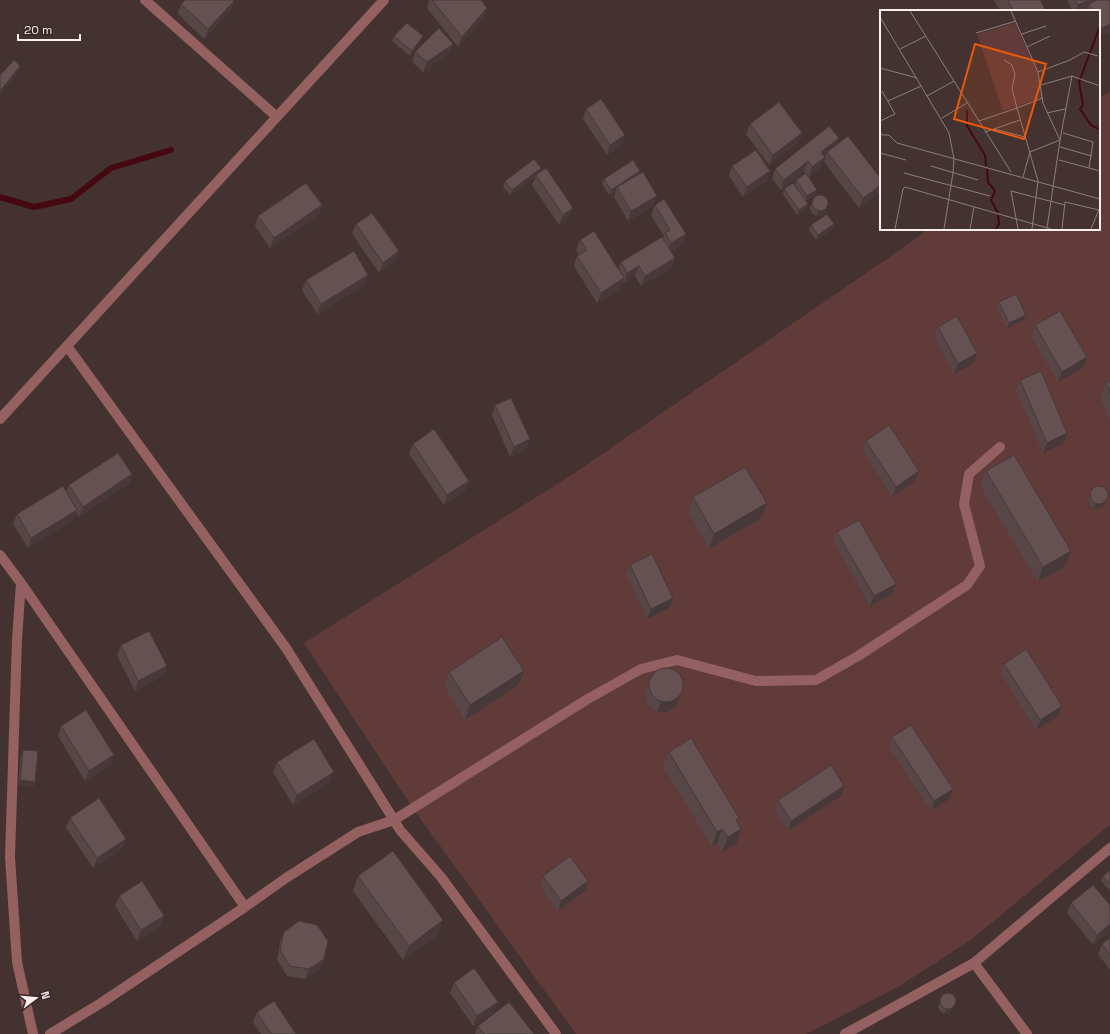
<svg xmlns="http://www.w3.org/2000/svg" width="1110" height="1034" viewBox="0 0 1110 1034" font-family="'Space Grotesk',sans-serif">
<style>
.green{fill:#613a3a}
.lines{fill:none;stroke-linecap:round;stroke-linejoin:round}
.stream{stroke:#460810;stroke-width:6}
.minor{stroke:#946060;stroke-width:10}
.wall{fill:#574646}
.shaded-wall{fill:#473939}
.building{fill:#655151;stroke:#473939}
.inset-river{fill:none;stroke:#460810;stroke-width:2}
.inset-road{fill:none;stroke:#8d7d7d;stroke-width:1}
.view{fill:#e8590c;fill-opacity:0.15;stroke:#e8590c;stroke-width:2}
.inset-edge{fill:none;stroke:#fbeeee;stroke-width:2}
</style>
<rect width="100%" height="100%" fill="#443231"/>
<path class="green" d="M1110,91v734l-138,114 -74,48 -92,47h-230l-164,-227 -108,-164 272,-171 334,-229 18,-14h171v-130z"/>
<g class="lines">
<path class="stream" d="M0,197l34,10 37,-8 40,-31 60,-18"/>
<path class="minor" d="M145,0l132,117
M67,346l219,302 108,172 192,-120 55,-31 36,-9 79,21 60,-1 42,-24 109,-71 13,-19 -16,-62 5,-30 31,-27
M0,419l384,-419
M0,555l21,28 224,324
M21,583l-4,56 -7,218 7,105 16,72
M974,963l53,71
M50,1034l51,-31 144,-96 41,-29 72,-46 36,-12 6,10 41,47 115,157
M845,1034l129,-71 136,-115"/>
</g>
<path class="wall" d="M429,0h52l6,8 -3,10 -26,29 -31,-39z
M994,0h46l6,11h-46z
M1067,0h42l1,2v30l-11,5v-26h-13v-1l-2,1h-12z
M234,1l-4,10 -26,28 -26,-25 3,-10z
M394,36l27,5 -11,15 -18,-15z
M415,52l34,2 -26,18 -11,-10z
M586,109l36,36 -15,10 -24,-36z
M750,124l48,19 -29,22 -23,-31z
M836,146l44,47 -21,15 -35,-46 2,-7 -2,1 -3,11 -12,10 6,18 -9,6v8l-9,6 -14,-21 1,-5 15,2 -4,-6 1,-5 10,-6 -2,-3 -23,19 -9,-11 3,-10z
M732,166l35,15 -24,16 -14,-21z
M640,171l-1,4 14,31 -25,15 -14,-24 2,-6 -7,4 -7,-11 2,-5z
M539,173l30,45 -10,7 -27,-40 4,-9 -26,19 -7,-8 2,-6z
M814,198l13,10 -2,5 -4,3h-5l-4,-3 -2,-5z
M322,205l-4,10 -48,33 -15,-22 3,-10z
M655,205l31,29 -4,10 -11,7 4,7 -4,10 -30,18 -6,-10 -11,7 -1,-2 -2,7 -24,15 -23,-37 3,-10 2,-1 -3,-5 4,-10 38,29 3,-7 42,-24 1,-2 -13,-21z
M356,224l43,27 -4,10 -16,12 -27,-39z
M811,225l21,4 -16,11 -7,-10z
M306,280l59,5 -48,29 -15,-24z
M999,302l25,18 -17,8 -10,-21z
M1035,325l49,42 -26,15 -27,-46z
M938,327l36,36 -20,11 -20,-37z
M1020,380l47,53 -3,10 -21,10 -27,-63z
M1110,381v40l-10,-23 6,-15z
M495,405l35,34 -4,10 -16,8 -18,-42z
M866,441l53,30 -4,10 -23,16 -29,-46z
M413,444l56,37 -4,10 -21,14 -35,-51z
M986,471l79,95 -27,16 -58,-96z
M132,474l-3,10 -50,33 -3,-5 -3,8 -45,28 -15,-24 4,-10 49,-22 3,-7z
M1092,490l12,15 -4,3h-6l-4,-3 -1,-5z
M693,497l68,21 -52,31 -21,-37z
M837,532l59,52 -4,10 -22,12 -36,-64z
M630,565l43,33 -4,10 -22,11 -21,-44z
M121,645l46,21 -4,10 -28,15 -18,-36z
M1004,664l54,52 -22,14 -35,-56z
M449,672l69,13 -53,35 -21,-34z
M652,675l25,31 -9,6h-11l-9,-7 -3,-10z
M61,726l53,29 -3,10 -26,16 -27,-45z
M892,737l57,62 -18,12 -42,-64z
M23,750l12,32 -2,5 -15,-2 3,-30z
M669,752l70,66 -2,4 -1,22 -14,8 -5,-9 -5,4 -49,-80z
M277,762l53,20 -37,23 -20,-33z
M844,786l-3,10 -53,35 -14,-21 4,-10z
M70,818l52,31 -29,19 -27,-40z
M1110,870v21l-9,-10 2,-5z
M358,876l80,59 -35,25 -50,-69z
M543,876l42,15 -27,20 -18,-25z
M119,896l45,20 -4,10 -23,15 -22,-35z
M1071,903l39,2v26l-17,14 -26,-32z
M284,932l40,27 -3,10 -16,10 -18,-3 -10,-16 3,-18z
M1110,938v32l-12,-16 4,-10z
M454,983l40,29 -21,14 -23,-33z
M942,997l10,14 -4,3h-4l-4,-3 -2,-5z
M257,1012l39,22h-35l-8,-12z
M478,1026l56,8h-59z"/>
<path class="shaded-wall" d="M1089,0h9l-9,4 -3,6 -2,1h-8l2,-6z
M234,1l-4,10 -26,28 4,-10z
M487,8l-3,10 -26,29 4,-10z
M1110,24v8l-11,5v-6l1,-2z
M423,36l-2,5 -11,15 2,-5z
M453,44l-4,10 -26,18 4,-10z
M20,66l-1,5 -19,23v-3z
M802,133l-4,10 -29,22 4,-10z
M625,135l-3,10 -15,10 3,-10z
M839,138l-4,10 -8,4 -1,3 -9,7 4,-10z
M825,157l-4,10 -12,10 3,-10z
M808,161l-4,10 -23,19 3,-10z
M541,168l-2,5 -29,22 2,-5z
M640,171l-2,5 -21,11 -1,4 -7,4 2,-5z
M770,171l-3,10 -24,16 4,-10z
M881,185v5l-1,3 -21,15 4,-10z
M817,190l-2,5 -10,7 2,-6z
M657,196l-4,10 -25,15 3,-10z
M808,204l-2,5 -9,6 2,-5z
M322,205l-4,10 -48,33 4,-10z
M573,208l-4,10 -10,7 4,-10z
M827,208l-2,5 -4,3h-5l2,-5z
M834,224l-2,5 -16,11 2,-5z
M686,234l-4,10 -15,9 4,-10z
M399,251l-4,10 -16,12 4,-10z
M675,258l-4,10 -30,18 4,-10z
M639,266l-4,10 -11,7 3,-10z
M368,275l-3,10 -48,29 4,-10z
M624,278l-3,10 -24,15 4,-10z
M1026,315l-2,5 -17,8 2,-5z
M977,353l-3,10 -20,11 4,-10z
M1087,357l-3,10 -26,15 4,-10z
M1067,433l-3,10 -21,10 4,-10z
M530,439l-4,10 -16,8 4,-10z
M919,471l-4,10 -23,16 4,-10z
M132,474l-3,10 -50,33 4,-10z
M469,481l-4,10 -21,14 3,-10z
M1106,500l-2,5 -4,3h-6l2,-5z
M767,503l-6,15 -52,31 5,-15z
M77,510l-4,10 -45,28 3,-10z
M1071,551l-6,15 -27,16 5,-15z
M896,584l-4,10 -22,12 4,-10z
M673,598l-4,10 -22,11 4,-10z
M167,666l-4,10 -28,15 3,-10z
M524,671l-6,14 -53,35 5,-15z
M680,695l-3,11 -9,6h-11l4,-10z
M1062,706l-4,10 -22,14 4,-10z
M114,755l-3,10 -26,16 4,-10z
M334,772l-4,10 -37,23 4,-10z
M20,780l15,2 -2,5 -15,-2z
M844,786l-3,10 -53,35 3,-10z
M953,789l-4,10 -18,12 3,-10z
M722,829l-5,14 -5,4 5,-15z
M741,829l-5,15 -14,8 6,-15z
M126,839l-4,10 -29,19 4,-10z
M588,881l-3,10 -27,20 3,-10z
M164,916l-4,10 -23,15 4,-11z
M443,920l-5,15 -35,25 6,-14z
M1110,924v7l-17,14 4,-10z
M324,959l-3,10 -16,10 4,-10z
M498,1002l-4,10 -21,14 4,-10z
M954,1006l-2,5 -4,3h-4l2,-5z"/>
<path class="building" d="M185,0h48l1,1 -26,28 -27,-25z
M432,0h49l6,8 -25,29z
M1008,0h32l6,11h-32z
M1075,0h14l-11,5z
M1097,0h12l1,2v22l-10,5 -1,-2v-16h-7l-3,-7z
M407,23l16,13 -11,15 -18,-15z
M439,28l14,16 -26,18 -12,-10z
M14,60l6,6 -20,25v-16z
M601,99l24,36 -15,10 -24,-36z
M779,102l23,31 -29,22 -23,-31z
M829,126l10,12 -18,14 4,5 -13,10 -4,-6 -24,19 -9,-11z
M848,136l33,43v6l-18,13 -36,-46z
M756,150l14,21 -23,16 -15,-21z
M534,159l7,9 -29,22 -7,-9z
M633,160l7,11 -29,19 -7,-11z
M546,168l27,40 -10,7 -27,-40z
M643,172l14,24 -26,15 -14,-24z
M806,173l11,17 -10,6 -11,-16z
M306,183l16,22 -48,33 -16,-22z
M793,183l15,21 -9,6 -15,-21z
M812 203a8 8 0 1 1 16 0a8 8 0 1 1-16 0Z
M664,199l22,35 -15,9 -6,-10 5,-3 -15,-25z
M372,213l27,38 -16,12 -27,-39z
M827,214l7,10 -16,11 -7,-10z
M594,231l30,47 -23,15 -24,-37 10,-6 -7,-10z
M662,237l13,21 -30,18 -6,-10 -12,7 -6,-11z
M354,251l14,24 -47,29 -15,-24z
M1016,294l10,21 -17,8 -10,-21z
M1060,311l27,46 -25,15 -27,-47z
M957,316l20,37 -19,11 -20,-37z
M1041,371l26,62 -20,10 -27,-63z
M1110,381v13l-4,-11z
M511,398l19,41 -16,8 -19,-42z
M889,425l30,46 -23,16 -30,-46z
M434,429l35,52 -22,14 -34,-51z
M118,453l14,21 -49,33 -14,-22z
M1014,455l57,96 -28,16 -57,-96z
M745,467l22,36 -53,31 -21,-37z
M63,486l14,24 -46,28 -14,-24z
M1090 495a9 9 0 1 1 18 0a9 9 0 1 1-18 0Z
M859,520l37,64 -22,12 -37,-64z
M652,554l21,44 -22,11 -21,-44z
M149,631l18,35 -29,15 -17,-36z
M502,637l22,34 -54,34 -21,-33z
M1026,649l36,57 -22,14 -36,-56z
M649 685a17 17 0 1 1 34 0a17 17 0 1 1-34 0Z
M86,710l28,45 -25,16 -28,-45z
M911,725l42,64 -19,12 -42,-64z
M691,738l48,80 -3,2 5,9 -13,8 -6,-8 -5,3 -48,-80z
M314,739l20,33 -37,23 -20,-33z
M23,750l15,1 -3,31 -15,-2z
M831,765l13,21 -53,35 -13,-21z
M99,798l27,41 -29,19 -27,-40z
M393,851l50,69 -34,26 -51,-70z
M570,856l18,25 -27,20 -18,-25z
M1110,870v14l-7,-8z
M142,881l22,35 -23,14 -22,-34z
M1093,885l17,20v19l-13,11 -26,-32z
M299,921l18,4 11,16 -4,18 -15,10 -19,-3 -10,-16 4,-18z
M1110,938v17l-8,-11z
M474,968l24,34 -21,14 -23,-33z
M940 1001a8 8 0 1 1 16 0a8 8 0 1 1-16 0Z
M274,1001l22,33h-25l-14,-22z
M509,1002l25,32h-50l-6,-8z"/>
<g transform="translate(880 10)">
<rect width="220" height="220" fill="#443231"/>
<path d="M135,13l22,48 5,27 -39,13 -26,-77z" fill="#613a3a"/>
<path class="inset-river" d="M220,16l-21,56 4,23 -3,4 11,16 9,5M87,100v16l18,29 1,11M107,159l1,13 7,9 -4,9 7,13M116,219l3,-5 -1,-9"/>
<path class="inset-road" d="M30,1l101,161M131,1l27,61 5,31 17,37 -13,88M0,7l69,116 5,26 -1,14 -9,56M96,23l40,-12M142,24l24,-8M147,37l23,-11M20,39l26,-13M0,58l37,10M158,62l32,-12 14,-8 14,4M161,75l31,-9 28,10M47,86l27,-15M8,91l33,-15M167,103l18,-4M62,108l25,-15M0,111l15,-7 -13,-23M99,111l38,-13 -5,-19 3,-15 -3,-9 -8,-5M114,119l31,8M0,122l2,3h7l8,8 203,56M105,122l35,-12M183,123l30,9 -4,26M180,137l32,9M0,143l26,7M179,150l41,11M51,156l47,14M24,163l86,23M143,167l7,-25 30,-12 12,-64M15,219l8,-40 2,-2 146,42M90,219l4,-22M138,219l-7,-38 54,14M152,219l6,-48 -21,-73 26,-10M182,219l3,-27 34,8M211,219l9,-22"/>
<path class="view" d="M95,34l71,20 -22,75 -70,-20z"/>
<rect width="220" height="220" class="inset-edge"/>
</g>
<g transform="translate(36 998) rotate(74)" stroke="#3a2828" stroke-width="3" paint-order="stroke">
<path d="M0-3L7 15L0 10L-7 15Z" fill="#fbeeee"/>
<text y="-6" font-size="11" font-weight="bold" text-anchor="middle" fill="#fbeeee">N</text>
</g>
<path d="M18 34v6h62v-6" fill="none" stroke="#fbeeee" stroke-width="2"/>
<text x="24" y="34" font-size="12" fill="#fbeeee" stroke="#3a2828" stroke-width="3" paint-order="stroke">20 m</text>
</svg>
